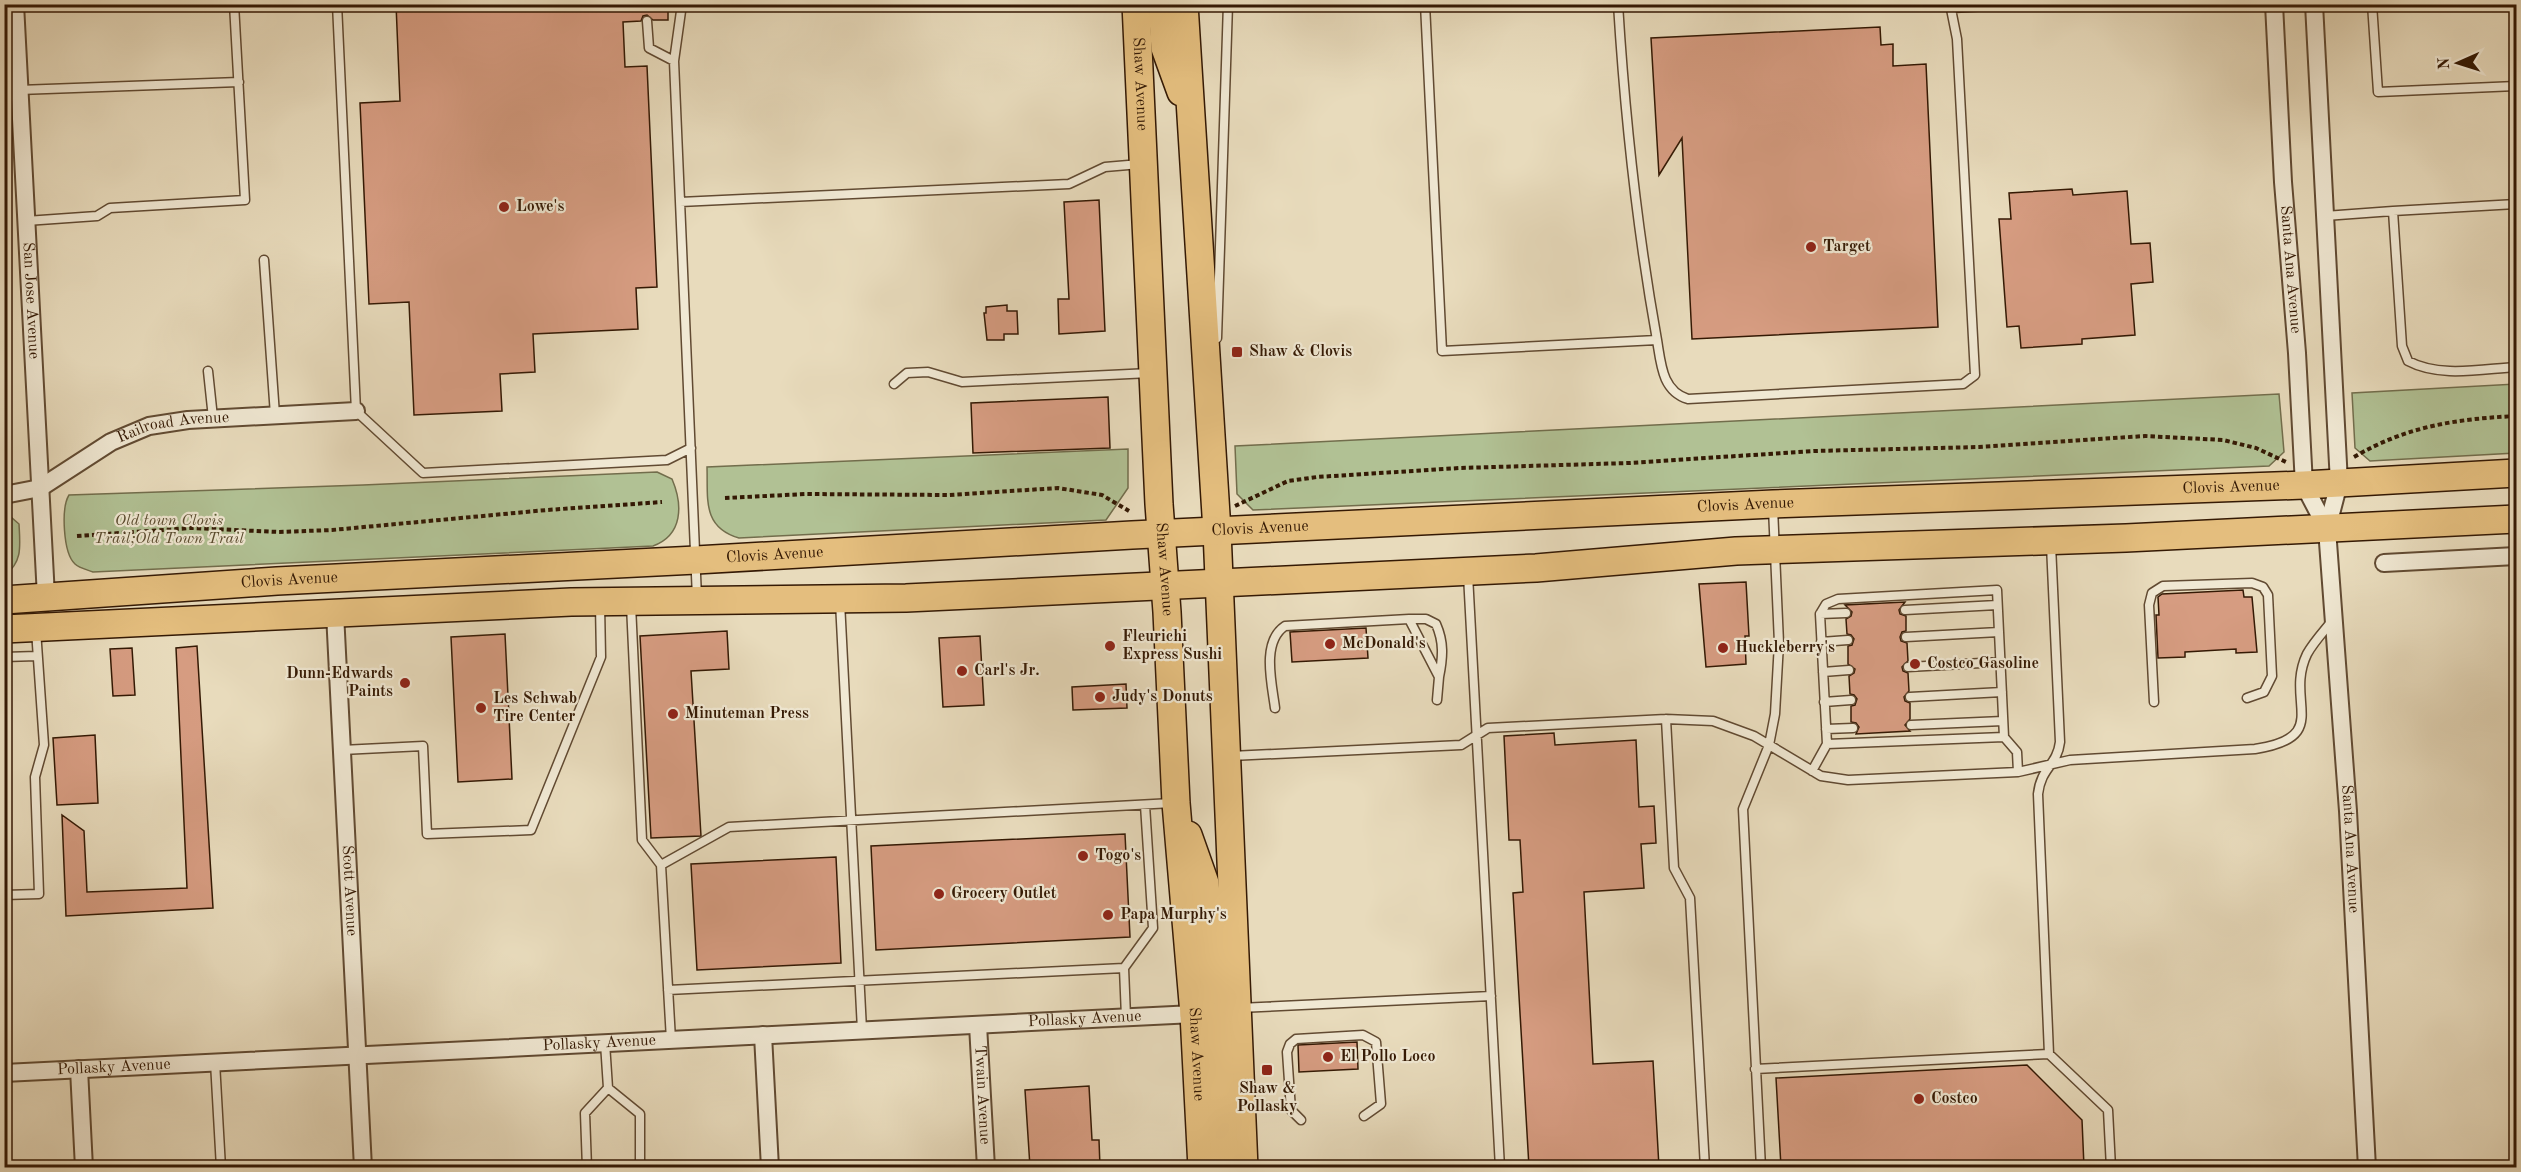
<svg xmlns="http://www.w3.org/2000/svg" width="2521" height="1172" viewBox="0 0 2521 1172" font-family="'Old Standard TT',serif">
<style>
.green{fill:#b1c194;stroke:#726d4c;stroke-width:1.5}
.building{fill:#d69c81;stroke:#341904;stroke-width:1.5}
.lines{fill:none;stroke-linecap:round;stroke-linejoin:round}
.service-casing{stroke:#614a32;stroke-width:11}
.minor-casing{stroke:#614a32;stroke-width:20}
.primary-casing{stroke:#341904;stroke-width:30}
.path{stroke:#341904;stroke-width:4;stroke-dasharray:4.5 3;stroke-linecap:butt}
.service{stroke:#f0e8d3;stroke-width:8}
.minor{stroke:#f0e8d3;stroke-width:16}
.primary{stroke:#e4be7e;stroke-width:27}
.poi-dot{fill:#8f2418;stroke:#f0e8d3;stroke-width:2}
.labels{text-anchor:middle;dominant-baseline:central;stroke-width:4.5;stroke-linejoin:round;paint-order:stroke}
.street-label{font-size:16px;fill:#341904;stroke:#f0e8d3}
.poi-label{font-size:16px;font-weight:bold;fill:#341904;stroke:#f0e8d3;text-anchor:start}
.park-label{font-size:16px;font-style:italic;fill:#5a4b2f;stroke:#f0e8d3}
</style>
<rect width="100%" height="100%" fill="#e8dbbc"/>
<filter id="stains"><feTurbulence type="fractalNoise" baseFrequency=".00333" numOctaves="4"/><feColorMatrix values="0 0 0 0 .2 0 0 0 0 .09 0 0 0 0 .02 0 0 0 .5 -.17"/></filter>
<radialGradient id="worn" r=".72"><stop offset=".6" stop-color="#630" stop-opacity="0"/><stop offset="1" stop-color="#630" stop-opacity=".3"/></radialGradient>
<path class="green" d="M2516,384v69l-146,8 -15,-13 -3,-55z
M2279,394l5,58 -15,14 -1016,44 -16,-16 -2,-48z
M1128,449v39l-22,32 -367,18c-37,-11 -31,-39 -32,-71z
M657,472l15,7c11,26 11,56 -19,67l-560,26c-5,-2 -14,-4 -18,-8 -12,-11 -14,-56 -6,-69l294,-10z
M5,515l7,3 7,6c1,21 4,38 -14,51z"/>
<path class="building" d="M396,4h272v16h-15l-6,-5 -4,1 -2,5 -18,1 2,45 22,-1 10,221 -21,1 2,41 -105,5 2,38 -35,2 2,37 -88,4 -5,-113 -40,2 -9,-201 40,-2z
M1880,27l1,18 12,-1v22l33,-2 12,263 -246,12 -10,-201 -23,37 -8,-137z
M2072,189l1,6 54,-4 4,53 19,-1 3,39 -22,2 4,51 -53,4v5l-61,4 -2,-22 -12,1 -8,-108h12l-2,-26z
M1099,200l6,131 -46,3 -1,-35h11l-5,-97z
M1007,305v6h10l1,23h-14v6h-17l-3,-27h2v-6z
M1108,397l2,51 -137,5 -2,-50z
M1746,582l3,54h-4l1,28 -40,3 -7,-83z
M2243,590l1,7h8l5,55 -21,1v-4l-51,3v5l-27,1 -2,-43h3l-1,-18 4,-3z
M1905,602l-6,8 1,4 6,2v15l-4,1 -2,5 1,4 6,2 1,18 -6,6 1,4 5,2 1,18 -5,6 1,4 5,2v16l-5,6 5,6 -54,3 3,-7 -3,-4 -5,-1v-16l4,-1 2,-6 -3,-4 -4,-1 -1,-18 5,-3 1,-4 -7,-5v-18l4,-1 2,-6 -3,-4 -4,-1 -1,-15 5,-3 1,-4 -7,-7z
M1366,628l2,30 -76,4 -2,-30z
M727,631l2,38 -38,2 10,165 -50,2 -11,-202z
M505,634l7,145 -54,3 -7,-145z
M980,636l4,69 -41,2 -4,-69z
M197,646l16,262 -147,8 -4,-101 22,16 3,61 100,-4 -11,-240z
M132,648l3,47 -22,1 -3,-47z
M1126,684l1,24 -54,2 -1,-23z
M1554,733l1,12 81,-5 3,67 15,-1 2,37 -15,1 3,44 -60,4 9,172 60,-3 6,106h-130l-16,-274 10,-1 -3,-52h-11l-5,-104z
M95,735l3,68 -41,2 -4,-67z
M1125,834l5,103 -254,13 -5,-104z
M836,857l5,106 -144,7 -6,-106z
M1357,1042l1,27 -59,3 -1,-27z
M2027,1065l55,55 2,47h-303l-5,-89z
M1089,1086l3,54h7l1,27h-70l-5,-77z"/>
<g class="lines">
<g class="service-casing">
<path id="service" d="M337,4l19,407 67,62 244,-13 24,-12
M682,4l-8,57 23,537
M1425,4l17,347 215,-11c-20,-111 -32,-223 -39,-336
M2372,4l6,88 138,-6
M1952,8l70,-4
M647,21l2,27 25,13
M19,90l220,-8
M680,202l389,-18 36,-17 35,-3
M2393,211l123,-7
M2325,216l68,-5 9,135 6,15c32,17 73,8 108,6
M26,221l71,-5 13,-8 135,-8 -11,-196
M264,260l11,155
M1217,338l11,-334
M1657,340c4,24 5,51 31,59l275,-15 12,-9 -18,-336 -7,-35
M208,371l5,47
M894,384l13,-11 21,-1 34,10 188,-9
M1468,575l32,593
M840,602l22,428
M631,605l11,235 19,25
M1905,610l92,-5
M1820,614l26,-1
M1409,619h17l10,5c8,18 7,33 3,53
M1906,637l93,-5
M1821,642l27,-2
M4,657l33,-1
M1908,667l92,-5
M1823,672l26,-2
M1910,697l92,-5
M1824,702l27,-2
M2154,702l-5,-97 3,-12 11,-7 89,-3 11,4 5,8 4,81 -8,16 -17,6
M1275,708c-3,-24 -14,-66 10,-82l124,-7 30,58 -2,23
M1666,719l8,149 16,30 15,270
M1911,725l92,-4
M1826,729l27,-1
M1827,744l177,-7
M342,750l81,-4 4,88 104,-4 70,-173 -1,-52
M1231,756l230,-11 27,-17 178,-9 47,2 41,15 67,40 27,4 170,-8 52,-12 185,-11c78,-12 29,-47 52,-95 6,-11 17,-23 25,-33
M1812,771l15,-27 -7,-130 6,-10 12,-5 159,-9 7,147 13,15 1,20
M4,895l35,-1 -4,-117 9,-32 -8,-115
M668,990l456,-22
M1239,1008l252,-12
M1126,1017l-2,-49 29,-40 -8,-123
M671,1040l-10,-175 68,-38 443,-24
M2049,1054l-11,-260c3,-27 19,-28 22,-52l-9,-197
M215,1062l6,106
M1755,1069l294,-15 59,56 3,58
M608,1088l32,26v54
M1301,1120l-10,-10 -4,-58 3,-8 6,-5 67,-4 13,7 5,62 -17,12
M587,1168l-2,-55 23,-25 -3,-45
M1761,1168l-18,-359 26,-64 6,-31 4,-71 -6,-135"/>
</g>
<g class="minor-casing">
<g id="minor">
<path id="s1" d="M15,4l31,593"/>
<path id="s2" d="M2274,4l9,178 14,171 7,132 23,44"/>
<path id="s3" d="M2314,4l25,479 -12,46 21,282 19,357"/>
<path id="s4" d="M4,495l36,-7 71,-46 38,-16 39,-6 168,-9"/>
<path d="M2384,563l132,-7"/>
<path id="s5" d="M335,613l28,555"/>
<path id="s6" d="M978,1025l8,143"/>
<path d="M763,1035l7,133"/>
<path d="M79,1069l5,99"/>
<path id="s7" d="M4,1073l1190,-59"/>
</g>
</g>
<g class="primary-casing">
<g id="primary">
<path id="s8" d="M1136,4l23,500 8,108 9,191 18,211 8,154"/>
<path d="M1162,4l3,44 16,44"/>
<path d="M1184,4l33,527 27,637"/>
<path id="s9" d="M4,600l273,-19 419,-21 436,-25 641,-31 531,-19 212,-12"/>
<path d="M4,629l567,-27 335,-4 630,-30 200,-17 390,-13 390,-19"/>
<path d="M1188,835l17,48 10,110 4,10 17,6"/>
<path d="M1194,1014l15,2 8,9 8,143"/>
</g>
</g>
<path class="path" d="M2354,457c53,-31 102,-38 162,-41
M725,498l80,-4 144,1 109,-7 44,7 27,16
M1235,506l53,-25 29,-4 143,-9 169,-5 185,-12 165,-4 166,-11 78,4 33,8 30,14
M77,536l114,-8 88,4 53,-2 215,-20 115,-8
M4,541h1"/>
<use href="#service" class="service"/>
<use href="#minor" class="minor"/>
<use href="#primary" class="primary"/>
</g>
<g class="poi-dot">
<circle cx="504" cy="207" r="6"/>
<circle cx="1811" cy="247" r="6"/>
<rect x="1231" y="346" width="12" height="12" rx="3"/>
<circle cx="1330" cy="644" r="6"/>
<circle cx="1110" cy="646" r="6"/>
<circle cx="1723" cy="648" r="6"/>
<circle cx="1915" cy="664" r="6"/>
<circle cx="962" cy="671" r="6"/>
<circle cx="405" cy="683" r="6"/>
<circle cx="1100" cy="697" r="6"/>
<circle cx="481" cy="708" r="6"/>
<circle cx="673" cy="714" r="6"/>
<circle cx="1083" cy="856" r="6"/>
<circle cx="939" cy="894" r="6"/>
<circle cx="1108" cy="915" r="6"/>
<circle cx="1328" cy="1057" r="6"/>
<rect x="1261" y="1064" width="12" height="12" rx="3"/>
<circle cx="1919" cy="1099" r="6"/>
</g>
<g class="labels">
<g class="street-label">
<text stroke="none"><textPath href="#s8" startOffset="80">Shaw Avenue</textPath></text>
<text stroke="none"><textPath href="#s2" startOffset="266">Santa Ana Avenue</textPath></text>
<text stroke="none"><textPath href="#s1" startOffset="297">San Jose Avenue</textPath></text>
<text stroke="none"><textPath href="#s4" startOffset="186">Railroad Avenue</textPath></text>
<text stroke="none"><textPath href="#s9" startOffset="2230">Clovis Avenue</textPath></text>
<text stroke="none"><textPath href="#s9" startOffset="1744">Clovis Avenue</textPath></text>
<text stroke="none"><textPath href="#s9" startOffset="1258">Clovis Avenue</textPath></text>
<text stroke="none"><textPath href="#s9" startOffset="772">Clovis Avenue</textPath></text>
<text stroke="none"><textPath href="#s8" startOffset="566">Shaw Avenue</textPath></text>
<text stroke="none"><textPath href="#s9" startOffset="286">Clovis Avenue</textPath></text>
<text stroke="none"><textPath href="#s3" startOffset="848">Santa Ana Avenue</textPath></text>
<text stroke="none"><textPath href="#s5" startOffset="278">Scott Avenue</textPath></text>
<text stroke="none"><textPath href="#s7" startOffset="1082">Pollasky Avenue</textPath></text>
<text stroke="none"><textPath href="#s7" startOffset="596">Pollasky Avenue</textPath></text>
<text stroke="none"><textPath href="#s8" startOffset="1052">Shaw Avenue</textPath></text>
<text stroke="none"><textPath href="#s7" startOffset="110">Pollasky Avenue</textPath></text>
<text stroke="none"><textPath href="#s6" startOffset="70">Twain Avenue</textPath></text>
</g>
<g class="poi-label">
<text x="516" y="207">Lowe's</text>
<text x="1823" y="247">Target</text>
<text x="1249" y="352">Shaw &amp; Clovis</text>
<text x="1122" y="637">Fleurichi<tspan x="1122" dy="18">Express Sushi</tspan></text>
<text x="1342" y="644">McDonald's</text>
<text x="1735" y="648">Huckleberry's</text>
<text x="1927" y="664">Costco Gasoline</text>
<text x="974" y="671">Carl's Jr.</text>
<text x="393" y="674" text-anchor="end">Dunn-Edwards<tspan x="393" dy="18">Paints</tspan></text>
<text x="1112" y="697">Judy's Donuts</text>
<text x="493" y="699">Les Schwab<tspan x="493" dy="18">Tire Center</tspan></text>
<text x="685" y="714">Minuteman Press</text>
<text x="1095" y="856">Togo's</text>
<text x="951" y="894">Grocery Outlet</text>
<text x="1120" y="915">Papa Murphy's</text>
<text x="1340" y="1057">El Pollo Loco</text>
<text x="1267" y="1089" text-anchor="middle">Shaw &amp;<tspan x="1267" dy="18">Pollasky</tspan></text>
<text x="1931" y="1099">Costco</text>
</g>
<g class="park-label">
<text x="169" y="521">Old town Clovis<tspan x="169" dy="18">Trail;Old Town Trail</tspan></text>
</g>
</g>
<rect width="2521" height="1172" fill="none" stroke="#e8dbbc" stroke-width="24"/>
<rect x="6" y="6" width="2509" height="1160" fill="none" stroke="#341904" stroke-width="3"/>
<rect x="12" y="12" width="2497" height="1148" fill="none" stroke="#341904" stroke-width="1.5"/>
<g transform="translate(2458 63) rotate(267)" stroke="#f0e8d3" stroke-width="4.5" paint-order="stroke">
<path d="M0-4.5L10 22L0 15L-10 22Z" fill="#341904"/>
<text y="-9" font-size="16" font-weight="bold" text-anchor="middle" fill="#341904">N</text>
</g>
<rect width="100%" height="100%" filter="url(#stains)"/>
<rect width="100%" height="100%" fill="url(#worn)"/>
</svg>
